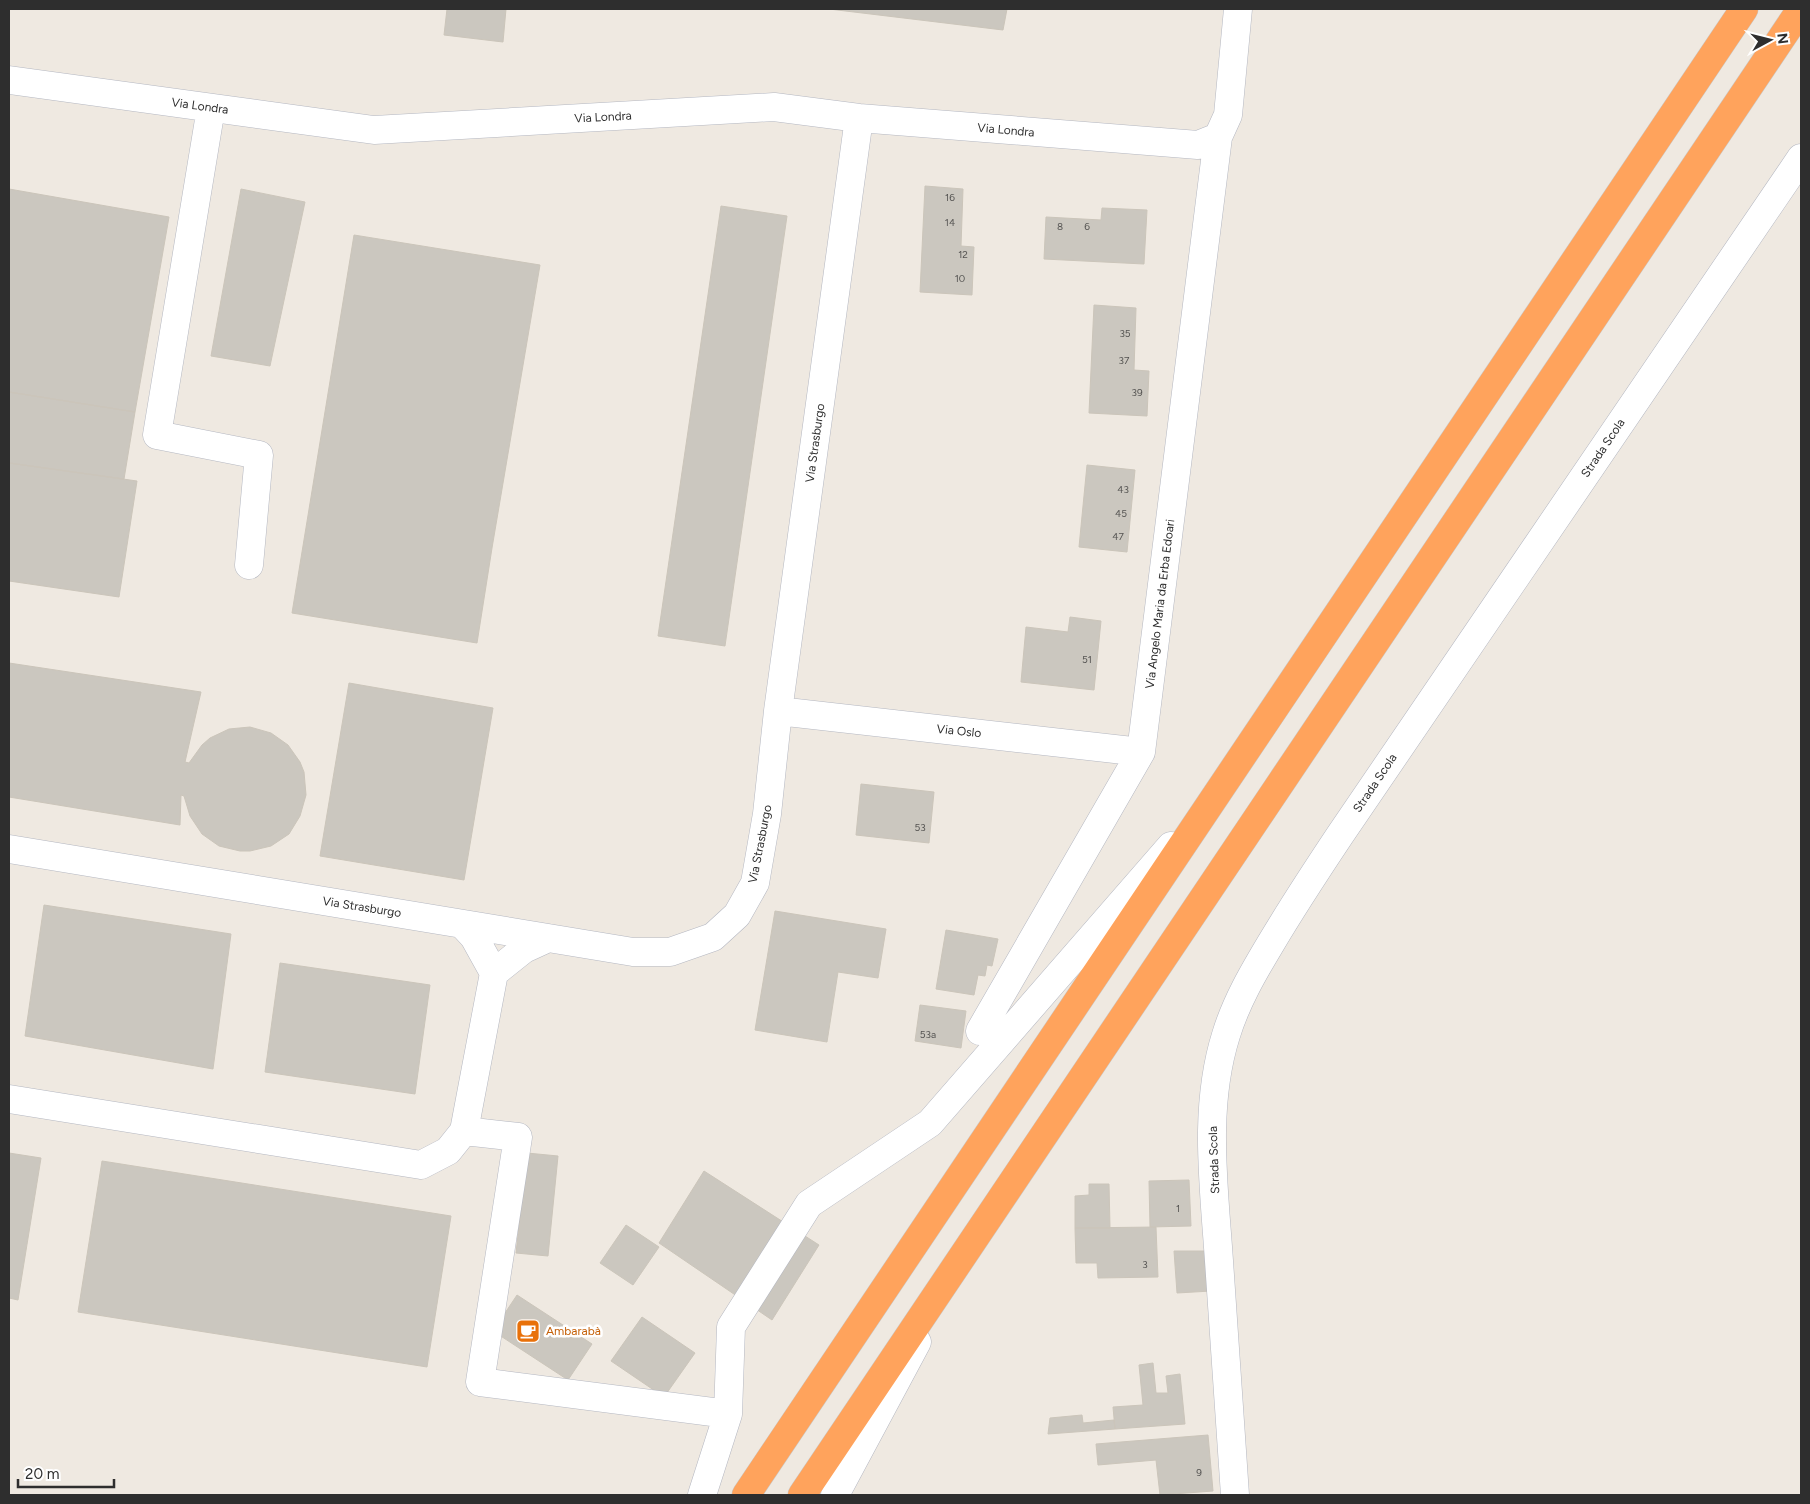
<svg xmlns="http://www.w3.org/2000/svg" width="1810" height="1504" viewBox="0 0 1810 1504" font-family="Figtree,sans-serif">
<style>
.building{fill:#cbc7bf;stroke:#cbc5ba}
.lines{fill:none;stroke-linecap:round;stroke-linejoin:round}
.minor-casing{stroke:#b4b7c1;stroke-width:29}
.highway-casing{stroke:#c9c9c9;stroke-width:29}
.minor{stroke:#fff;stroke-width:28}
.highway{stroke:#ffa35c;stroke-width:28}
.labels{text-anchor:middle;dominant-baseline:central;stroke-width:5;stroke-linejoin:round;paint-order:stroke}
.number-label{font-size:10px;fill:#555452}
.street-label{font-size:12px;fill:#2e2e2e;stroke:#fff}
.food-label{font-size:12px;fill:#c56008;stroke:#fff;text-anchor:start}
</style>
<rect width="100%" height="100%" fill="#efe9e1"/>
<path class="building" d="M447,9h59l-3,33 -59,-7z
M829,9h178l-4,21z
M925,186l38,3 -2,57 13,1 -2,48 -52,-3z
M9,189l160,28 -34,195 -126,-20z
M241,189l64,13 -35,164 -59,-10z
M721,206l66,10 -62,430 -67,-10z
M1102,208l45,2 -3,54 -100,-5 2,-42 55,3z
M354,235l186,30 -48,283 -15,95 -185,-30z
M1094,305l42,3 -2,62 15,1 -2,45 -58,-3z
M9,392l126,20 -11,67 -115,-16z
M9,463l128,18 -18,116 -110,-16z
M1087,465l48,5 -8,82 -48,-5z
M1070,617l31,4 -7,69 -73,-8 5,-55 42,5z
M9,663l192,29 -16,70 4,1 13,-18 8,-7 19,-9 21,-2 21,6 17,12 12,17 4,10 2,23 -6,21 -11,18 -18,12 -21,5h-10l-21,-5 -17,-12 -12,-18 -6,-20 -3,-1 -1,30 -171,-28z
M349,683l144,25 -29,172 -144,-24z
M861,784l73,8 -5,51 -73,-8z
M44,905l187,29 -18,135 -188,-33z
M775,911l111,18 -8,49 -40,-6 -11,70 -72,-12z
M946,930l52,9 -6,27 -5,-1 -2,11 -7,-1 -4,20 -38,-6z
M280,963l150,22 -15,109 -150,-22z
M920,1005l46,6 -5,37 -46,-7z
M9,1153l32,5 -23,142 -9,-2z
M527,1153l31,3 -10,100 -32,-3z
M102,1161l349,55 -24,151 -349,-55z
M704,1171l115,74 -47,75 -113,-77z
M1189,1180l2,46 -41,1 -1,-46z
M1089,1184h20l1,44h-35v-32l14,-1z
M626,1225l33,22 -26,38 -33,-22z
M1156,1227l2,50 -60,1 -1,-15h-21l-1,-35z
M1174,1251h36l1,40 -34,2z
M517,1295l75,49 -24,36 -75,-49z
M642,1317l53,36 -31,44 -53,-36z
M1153,1363l3,30h12l-2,-17 14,-2 5,50 -70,5 -2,-22 30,-2 -4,-40z
M1082,1415l1,8 31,-3 1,9 -67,5 2,-16z
M1208,1435l5,56 -53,4 -4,-35 -58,5 -2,-21z"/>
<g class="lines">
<g class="minor-casing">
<path id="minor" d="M9,80l365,50 400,-23 85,11 339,27 20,-8 10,-22 10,-106
M211,108l-54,327 102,20 -10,110
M778,711l363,41
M9,849l624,103h37l43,-15 24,-22 18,-32 12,-69 11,-103 81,-593
M462,924l12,13 20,36
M494,973l30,-24 24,-11
M980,1031l161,-279 77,-615
M9,1099l412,66 27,-14 16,-20 30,-158
M464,1131l54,6 -38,245 248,32
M702,1495l26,-81 3,-87 78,-123 121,-81 241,-277
M835,1495l82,-153
M1235,1495c-5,-78 -10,-156 -16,-234 -5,-75 -16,-153 7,-226 10,-33 27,-62 45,-92 22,-37 45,-72 69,-108l461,-677"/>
</g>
<g class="highway-casing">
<path id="highway" d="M746,1495l998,-1486
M802,1495l999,-1486"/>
</g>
<use href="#minor" class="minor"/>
<use href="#highway" class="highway"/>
</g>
<defs>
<g id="cafe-square" transform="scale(1.25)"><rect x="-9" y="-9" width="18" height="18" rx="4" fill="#e8710a" stroke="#fff"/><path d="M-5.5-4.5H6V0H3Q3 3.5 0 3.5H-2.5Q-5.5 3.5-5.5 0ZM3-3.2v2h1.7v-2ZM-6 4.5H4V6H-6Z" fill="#fff"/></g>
</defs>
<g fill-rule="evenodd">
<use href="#cafe-square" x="528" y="1331"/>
</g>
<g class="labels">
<g class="number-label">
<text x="950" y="197">16</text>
<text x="950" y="222">14</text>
<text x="1060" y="226">8</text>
<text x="1087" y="226">6</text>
<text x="963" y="254">12</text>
<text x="960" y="278">10</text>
<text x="1125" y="333">35</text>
<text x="1124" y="360">37</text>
<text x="1137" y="392">39</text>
<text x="1123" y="489">43</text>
<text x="1121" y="513">45</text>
<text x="1118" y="536">47</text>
<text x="1087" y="659">51</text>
<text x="920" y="827">53</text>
<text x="928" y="1034">53a</text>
<text x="1178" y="1208">1</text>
<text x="1145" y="1264">3</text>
<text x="1199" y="1472">9</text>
</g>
<g class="street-label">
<text transform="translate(200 106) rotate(8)">Via Londra</text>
<text transform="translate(603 117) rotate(-3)">Via Londra</text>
<text transform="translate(1006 130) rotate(5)">Via Londra</text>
<text transform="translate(815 443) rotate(-82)">Via Strasburgo</text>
<text transform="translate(1603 448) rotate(-56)">Strada Scola</text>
<text transform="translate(1160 604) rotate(-83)">Via Angelo Maria da Erba Edoari</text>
<text transform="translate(959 731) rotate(6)">Via Oslo</text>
<text transform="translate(1375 783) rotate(-56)">Strada Scola</text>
<text transform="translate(760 844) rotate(-79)">Via Strasburgo</text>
<text transform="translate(362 907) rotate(9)">Via Strasburgo</text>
<text transform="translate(1214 1160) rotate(-92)">Strada Scola</text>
</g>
<g class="food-label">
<text x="546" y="1331">Ambarabà</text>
</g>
</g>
<rect width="1810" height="1504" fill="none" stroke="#2e2e2e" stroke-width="20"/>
<g transform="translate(1770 40) rotate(83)" stroke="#ffffff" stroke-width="4" paint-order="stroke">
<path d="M0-4L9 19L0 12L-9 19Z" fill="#2e2e2e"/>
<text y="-8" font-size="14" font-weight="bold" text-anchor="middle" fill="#2e2e2e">N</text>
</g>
<path d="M18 1479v8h96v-8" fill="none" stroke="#2e2e2e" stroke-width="2.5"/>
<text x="25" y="1479" font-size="15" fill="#2e2e2e" stroke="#ffffff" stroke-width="4" paint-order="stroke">20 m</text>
</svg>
